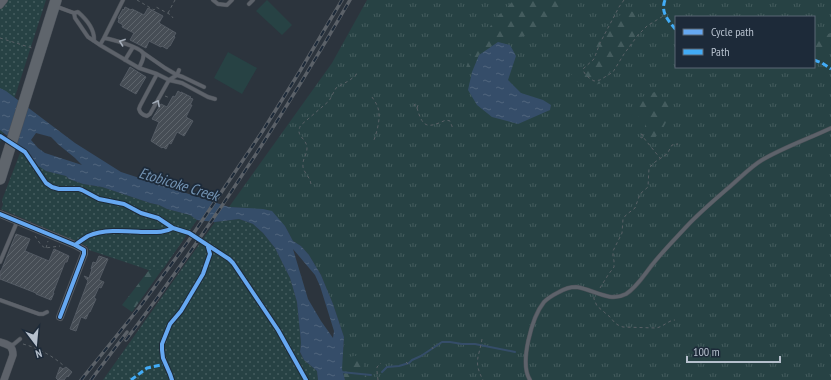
<svg xmlns="http://www.w3.org/2000/svg" width="831" height="380" viewBox="0 0 831 380" font-family="'PT Sans Narrow',sans-serif">
<style>
.grass{fill:url(#grass-tufts);fill-rule:evenodd}
.forest{fill:url(#forest-firs)}
.park{fill:url(#park-dots)}
.garden{fill:#274244}
.water{fill:url(#water-ripples);fill-rule:evenodd}
.lines{fill:none;stroke-linecap:round;stroke-linejoin:round}
.stream{stroke:#354d69;stroke-width:2}
.building{fill:url(#building-hatch);stroke:#545b64}
.lane-casing{stroke:#4a5057;stroke-width:4.5}
.street-casing{stroke:#4a5057;stroke-width:8}
.primary-casing{stroke:#4a5059;stroke-width:12}
.path{stroke:#5a6167;stroke-width:1;stroke-dasharray:3 3;stroke-linecap:butt}
.lane{stroke:#5d626a;stroke-width:3.5}
.street{stroke:#5d626a;stroke-width:7}
.primary{stroke:#5f656c;stroke-width:11}
.rail-casing{stroke:#5b6168;stroke-width:3.5}
.rail{stroke:#1d2a39;stroke-width:2;stroke-dasharray:6;stroke-linecap:butt}
.quiet{stroke:#42abf6;stroke-width:3;stroke-dasharray:6 3;stroke-linecap:butt}
.cycleway-casing{stroke:#1d2a39;stroke-width:6}
.cycleway{stroke:#66a8f1;stroke-width:4}
.oneway{stroke:#a4adb9}
.labels{text-anchor:middle;dominant-baseline:central;stroke-width:3.5;stroke-linejoin:round;paint-order:stroke}
.water-label{font-size:15px;font-style:italic;fill:#7393b3;stroke:#1d2a39}
</style>
<defs>
<pattern id="grass-tufts" width="24" height="20" patternUnits="userSpaceOnUse"><rect width="24" height="20" fill="#274244"/><path d="M3 7l-1-3M5 7V3M7 7l1-3M15 17l-1-3M17 17v-4M19 17l1-3" fill="none" stroke="#445c5e"/></pattern>
<pattern id="forest-firs" width="22" height="20" patternUnits="userSpaceOnUse"><rect width="22" height="20" fill="#274244"/><path d="M5 1l3.5 6h-7zM16 11l3.5 6h-7z" fill="#445c5e"/></pattern>
<pattern id="park-dots" width="8" height="8" patternUnits="userSpaceOnUse"><rect width="8" height="8" fill="#274244"/><path d="M2 2h.1M6 6h.1" fill="none" stroke="#445c5e" stroke-width="1.8" stroke-linecap="round"/></pattern>
<pattern id="water-ripples" width="26" height="14" patternUnits="userSpaceOnUse"><rect width="26" height="14" fill="#354d69"/><path d="M2 4q2-2 4 0t4 0M15 11q2-2 4 0t4 0" fill="none" stroke="#50657d"/></pattern>
<pattern id="building-hatch" width="6" height="6" patternUnits="userSpaceOnUse"><rect width="6" height="6" fill="#464d55"/><path d="M-1 1l2-2M0 6l6-6M5 7l2-2" fill="none" stroke="#5e656c"/></pattern>
</defs>
<rect width="100%" height="100%" fill="#2c343d"/>
<path class="grass" d="M367,0h464v380h-486l-3,-11 2,-32 -11,-33 -12,-29 -12,-20 -8,-9 -8,-5 -8,-15 -42,-18 -14,-1 103,-144zM676,17h138v50h-138z"/>
<path class="forest" d="M514,0h52l-9,12 -31,24 -18,2 -10,4 -19,13 -19,29 11,-30 25,-36z
M626,10l12,3v18l-9,16 -27,36 -11,3 -24,-8 22,-16 17,-35z
M831,33v14l-3,3h-14v-8l5,-2 5,-5z
M655,92l19,15 -12,23 -13,14 -4,-13v-9l-9,-7 -2,-13 14,-8z
M186,236l-54,76 -10,-7 27,-35 -6,-2z
M361,355l6,25h-22l-3,-11v-11z"/>
<path class="park" d="M0,0h46l-46,143z
M22,148l24,23 13,3 7,2 3,3 14,5 19,3 48,16 9,2 8,4 23,6 7,5 -34,49 -14,1 -60,-20 -2,-4 -86,-37 2,-4 -1,-5z
M239,219l14,5 10,9 12,15 15,30 7,24 4,41 -1,10 4,7 13,11 1,9h-215l112,-158z"/>
<path class="garden" d="M267,0l25,25 -10,10 -26,-24z
M228,52l29,16 -15,26 -28,-16z"/>
<path class="water" d="M498,42l12,3 6,11 -8,24 13,13 22,7 8,5 -1,5 -32,14 -26,-7 -15,-12 -9,-15 4,-18 7,-17z
M0,88l6,3 69,52 46,29 108,35 34,2 9,2 13,15 8,15 8,5 8,9 12,20 12,29 11,33 -2,32 3,11h-27l-1,-9 -13,-11 -4,-8 1,-9 -4,-41 -7,-24 -15,-30 -12,-15 -10,-9 -14,-5 -24,3 -18,-2 -7,-5 -23,-6 -8,-4 -9,-2 -48,-16 -19,-3 -14,-5 -3,-3 -20,-5 -9,-6 -11,-14 -26,-21zM36,133l15,4 8,8 16,13 7,7 -37,-12 -7,-5 -7,-8zM293,249l22,26 5,11 14,45 -1,7 -12,-17 -13,-22z"/>
<g class="lines">
<path class="stream" d="M341,372l30,3
M382,372l5,-5 12,-1 10,-3 3,-3 9,-4 21,-14h8l12,2h13l40,8"/>
</g>
<path class="building" d="M125,7l6,3 1,-1 12,6 4,-7 15,8 -4,7 17,10 -2,3 1,1 -5,9h-1l-2,3 -5,-3 -1,1 -12,-6 -3,7 -16,-8 4,-7 -12,-6 1,-2 -5,-3 1,-3 -1,-1 5,-9 1,1z
M130,67l16,10 -10,17 -16,-9z
M178,91l3,2v-1l10,5 -1,1 3,1 -3,6h2l-6,12 7,4 -9,15 -7,-4 -6,12 -2,-1 -3,6 -3,-2 -1,1 -11,-7 8,-19 -7,-3 9,-15 6,3 6,-11 2,1z
M16,234l14,5 -5,12 24,10 5,-12 15,7 -2,6h-2l-12,31h1l-3,7 -15,-6v-1l-36,-14v-8h1z
M99,256l9,3 -9,21 5,2 -3,6 -2,-1 -5,11 2,1 -6,13h-1l-3,7 -5,-2 -5,14 -6,-2 18,-48 -4,-5 5,2 3,-9h-1l2,-7 3,1z
M60,367l3,2 3,-2 6,5 -4,5 -1,-1 -3,4h-6l-2,-2z"/>
<g class="lines">
<g class="lane-casing">
<path id="lane" d="M213,0l5,4 9,1 5,-5
M249,4l4,-4
M55,6l19,7 4,-1c8,7 17,18 16,29
M74,13l1,5 13,19 12,8 39,23 18,6 12,6 13,3 26,14 7,2
M104,38l19,-38
M100,45l4,-7c7,1 36,9 39,15 2,5 -2,10 -4,15
M142,52l23,16 12,7 2,-5
M125,60l8,-13
M157,74l-17,32 -1,3c1,4 3,6 8,7l3,-2 19,-34 8,-5 6,2 21,10
M0,262l17,-40
M0,300l39,14h4l4,-2
M10,346l4,-2 6,-5
M530,380c-11,-17 2,-63 14,-78 4,-4 9,-7 15,-10 5,-3 11,-5 17,-5 17,2 33,16 50,7 11,-7 18,-19 26,-29 11,-14 23,-26 35,-39 14,-15 31,-29 47,-43 9,-8 18,-17 28,-23 22,-13 46,-21 69,-32"/>
</g>
<g class="street-casing">
<path id="street" d="M0,5l4,-5
M0,214l75,31 9,5v4l-24,63
M0,342c8,3 13,3 13,13l-9,25"/>
</g>
<g class="primary-casing">
<path id="primary" d="M0,179l56,-179"/>
</g>
<path class="path" d="M137,0l17,10 2,-3 15,8 2,3
M624,0l-5,7 -19,36 -6,16 -11,10c1,6 6,9 11,12l6,-1 13,-8 11,-18 14,-19 9,-9 18,-11
M168,13l7,-13
M0,38l32,10
M165,96l5,2
M372,97c2,3 5,7 6,11 3,10 -1,23 -4,32
M417,108l1,-3 -2,-1h-1l-1,2 3,2c6,21 11,20 29,12l4,1 3,8
M643,137l-2,1 -1,-1 2,-3 1,3 17,21
M311,184c-1,-7 -7,-11 -8,-17 -1,-8 4,-12 4,-19 0,-10 -13,-12 -6,-23l28,-24 7,-13 14,-8 6,-5 1,-3
M35,236l6,9 4,3 15,-2
M46,248l2,-7
M600,288l8,-13 6,-8v-6l-1,-5v-5l9,-18 1,-14 3,-4 9,-7 5,-14 8,-7 1,-19 6,-6 12,-8 5,-9 6,-1
M594,297v2l3,7 13,11 5,6 3,2 5,2 33,1c7,-1 13,-8 19,-8
M482,339c-3,19 -9,22 1,41
M23,344c15,4 30,12 41,22
M432,347l1,2
M406,362l2,2
M378,380l-1,-9v-4l4,-4"/>
<use href="#lane" class="lane"/>
<use href="#street" class="street"/>
<use href="#primary" class="primary"/>
<g class="rail-casing">
<path id="rail" d="M126,340c82,-108 156,-222 224,-340
M81,380l58,-72 48,-65 75,-111 38,-61 42,-71
M91,380l36,-48"/>
</g>
<use href="#rail" class="rail"/>
<path class="quiet" d="M665,0c-5,13 4,21 11,30
M814,60l8,3 9,6
M131,380l16,-12 19,-4"/>
<g class="cycleway-casing">
<path id="cycleway" d="M0,136l25,16 21,31 6,4 7,2h20l3,1 17,9 25,5 17,9 17,5 15,10 16,5 40,26 4,4 45,67 28,50
M0,214l75,31 9,5v4l-24,63
M75,245c4,-3 8,-6 13,-9 17,-7 37,-5 55,-4 11,0 21,1 30,-4
M172,380l-2,-6 -7,-16 -1,-8v-6l8,-20 11,-13 22,-37 7,-20 -2,-7"/>
</g>
<use href="#cycleway" class="cycleway"/>
</g>
<defs><path id="oneway-chevron" d="M-2-3.5L2.5 0L-2 3.5" fill="none" stroke-width="1.6" stroke-linecap="round" stroke-linejoin="round"/></defs>
<g class="oneway">
<use href="#oneway-chevron" transform="translate(122 42) rotate(-160)"/>
<use href="#oneway-chevron" transform="translate(157 103) rotate(-62)"/>
</g>
<g class="labels">
<g class="water-label">
<text transform="translate(179 184) rotate(17)">Etobicoke Creek</text>
</g>
</g>
<rect x="675" y="16" width="140" height="52" fill="#1d2a39" stroke="#5a6674"/>
<rect x="683" y="29" width="20" height="6" fill="#66a8f1" stroke="#5a6674"/>
<text x="711" y="36" font-size="12" fill="#b6c0cd">Cycle path</text>
<rect x="683" y="49" width="20" height="6" fill="#42abf6" stroke="#5a6674"/>
<text x="711" y="56" font-size="12" fill="#b6c0cd">Path</text>
<g transform="translate(36 344) rotate(164)" stroke="#1d2a39" stroke-width="3" paint-order="stroke">
<path d="M0-3L7 15L0 10L-7 15Z" fill="#b6c0cd"/>
<text y="-6" font-size="11" font-weight="bold" text-anchor="middle" fill="#b6c0cd">N</text>
</g>
<path d="M687 356v6h93v-6" fill="none" stroke="#b6c0cd" stroke-width="2"/>
<text x="693" y="356" font-size="12" fill="#b6c0cd" stroke="#1d2a39" stroke-width="3" paint-order="stroke">100 m</text>
</svg>
